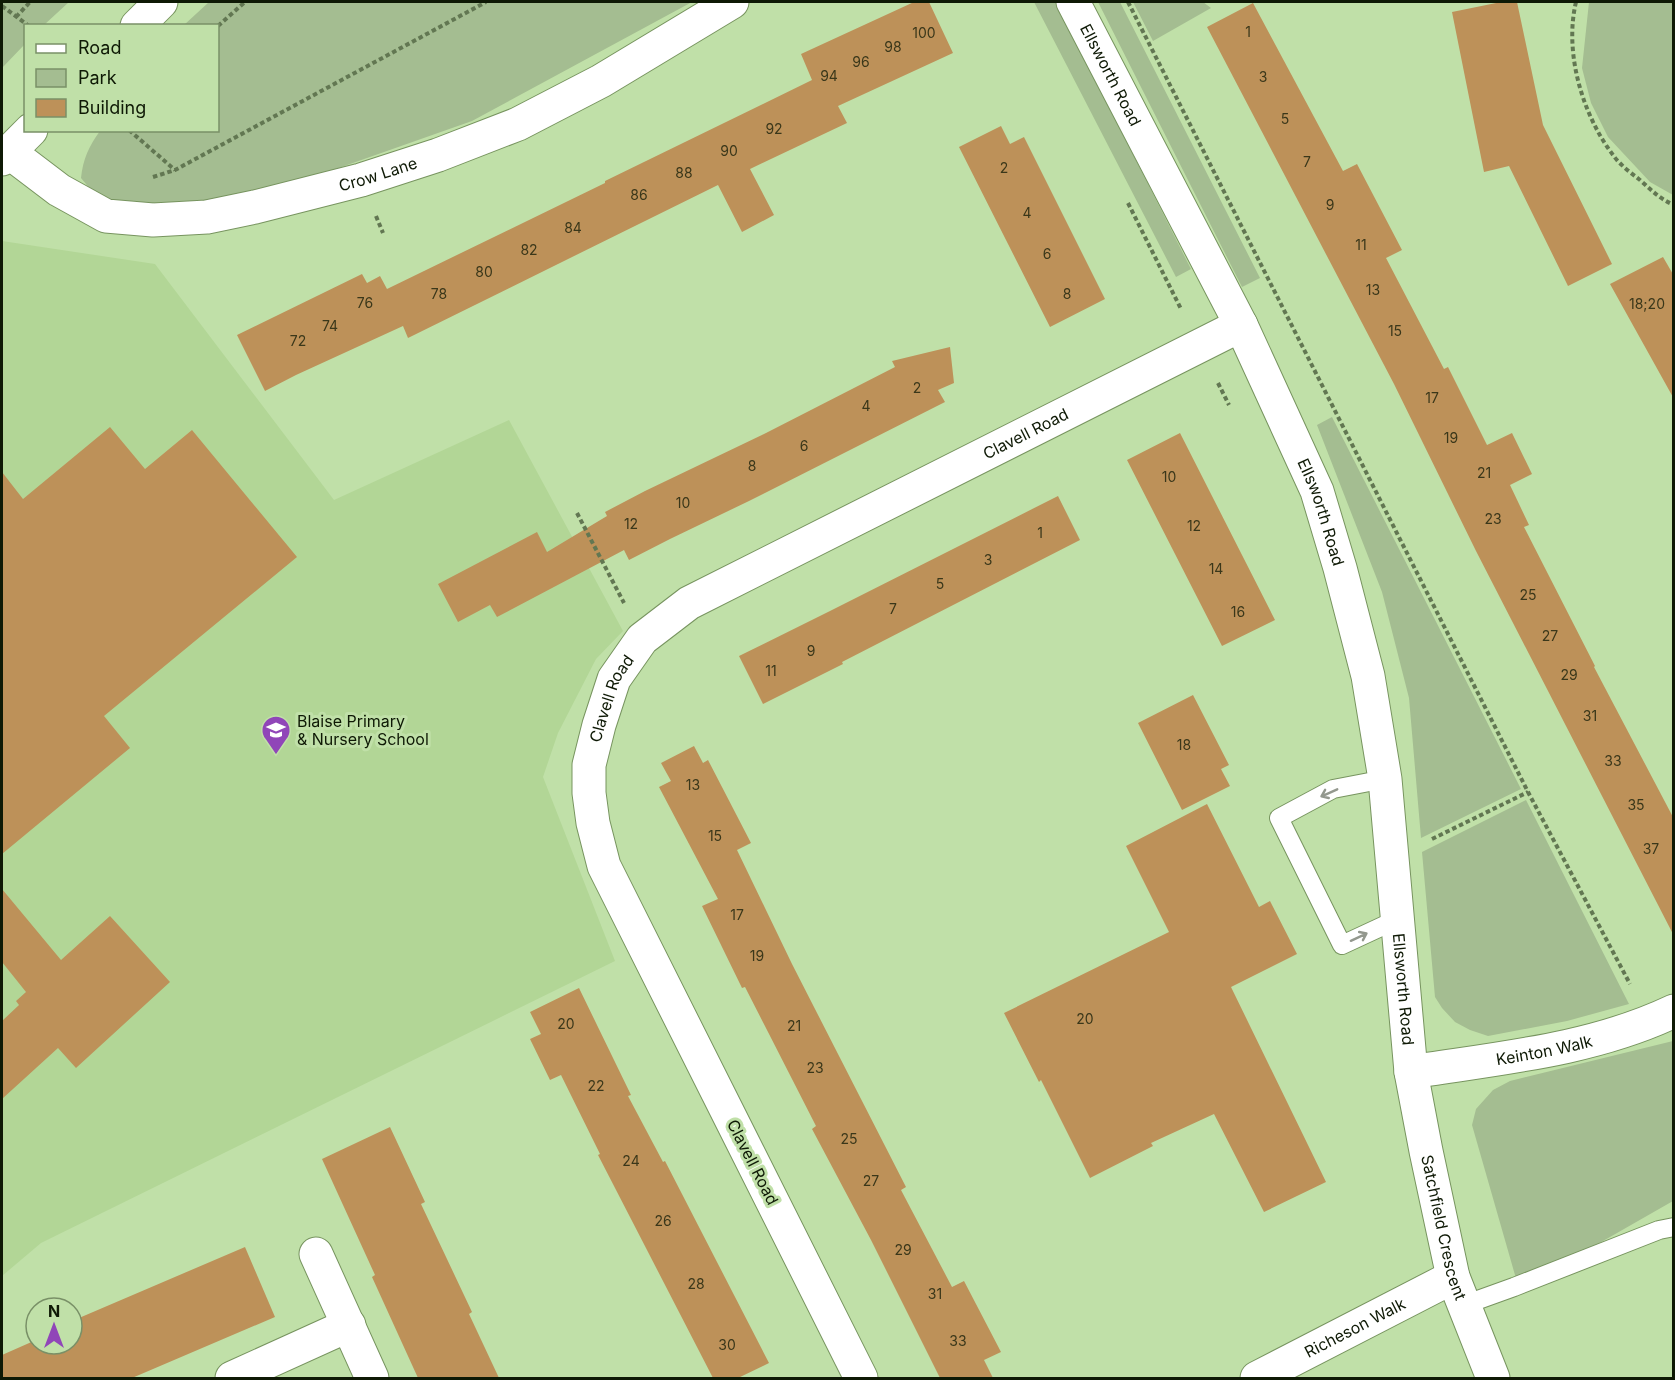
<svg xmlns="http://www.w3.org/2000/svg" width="1675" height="1380" viewBox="0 0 1675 1380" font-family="Inter,sans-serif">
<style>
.built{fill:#b2d696}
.green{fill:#a4bd91}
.building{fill:#bd9159}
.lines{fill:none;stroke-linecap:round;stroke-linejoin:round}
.service-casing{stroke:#77945f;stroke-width:20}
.minor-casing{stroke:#77945f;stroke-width:35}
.tertiary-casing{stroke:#77945f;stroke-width:35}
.path{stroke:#627752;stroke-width:4;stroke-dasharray:4.5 3;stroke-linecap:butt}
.service{stroke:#fff;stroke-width:18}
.minor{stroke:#fff;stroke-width:33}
.tertiary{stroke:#fff;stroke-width:33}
.oneway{stroke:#93988e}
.labels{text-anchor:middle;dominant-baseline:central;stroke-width:6;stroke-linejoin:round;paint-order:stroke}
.number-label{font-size:14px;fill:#3a371a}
.street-label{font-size:16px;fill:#0e1905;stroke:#c0e0a8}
.poi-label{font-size:16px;fill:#0e1905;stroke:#c0e0a8;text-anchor:start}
</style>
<rect width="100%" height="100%" fill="#c0e0a8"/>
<path class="built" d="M2,241l153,23 179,236 175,-80 114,211 -27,28 -38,74 -15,44 72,184 -574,282 -39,33z"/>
<path class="green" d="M2,2h67l-25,23 -18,1 -1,18 -23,24z
M209,2h483l-220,119 -156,55 -147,34 -59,-7 -19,-13 -10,-12c2,-19 8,-32 19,-47l118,-1v-104l-34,-1z
M1034,2h22l135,267 -15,8z
M1098,2h22l140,276 -18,9z
M1133,2h70l8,6 -58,33z
M1589,2h84v193l-23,-13 -42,-45 -17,-34 -9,-35z
M1332,417l189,372 -100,49 -12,-140 -27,-106 -65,-167z
M1526,800l103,204 -62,17 -79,15 -18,-6 -15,-8 -13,-14 -7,-11 -13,-145z
M1673,1041v160l-154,88 -47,-164 4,-16 17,-19 17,-9z"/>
<path class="building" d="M914,2h15l24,51 -115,53 9,17 -97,46 24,46 -32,17 -24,-47 -310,153 -5,-12 -107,49 -31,16 -28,-56 125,-61 5,9 13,-7 7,13 218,-106v-2l207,-101 -11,-26z
M1501,2h16l26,123 69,139 -44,22 -59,-120 -25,6 -32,-160z
M1253,3l90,168 14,-7 45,86 -16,8 58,111 4,-2 39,78 25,-12 20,41 -22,11 19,40 -5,2 71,139 -1,1 80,152v117l-198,-385 -82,-167 -187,-357z
M1001,126l9,18 14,-7 81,162 -55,28 -91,-180z
M1663,257l11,19v123l-64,-115z
M950,347l4,36 -16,7 7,12 -196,99 -79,38 -41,21 -5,-10 -127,67 -7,-12 -32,17 -20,-38 99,-52 10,20 60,-36 -2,-4 40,-21 121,-58 129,-66 -3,-6z
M110,427l35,42 47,-39 105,127 -193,159 26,32 -128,106v-382l21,27z
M1180,433l95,187 -53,26 -95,-186z
M1058,496l22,44 -238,122 1,2 -80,40 -24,-48 91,-45z
M1193,695l36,70 -8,4 9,17 -48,24 -44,-87z
M694,746l9,17 5,-3 43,83 -14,7 55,114 114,223 -5,3 51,97 12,-6 37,71 -17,8 9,18h-53l-69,-138 -59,-111 4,-3 -71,-139 -3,1 -40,-82 16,-7 -59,-112 12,-6 -10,-18z
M1207,804l52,103 11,-6 27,53 -66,33 95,195 -62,30 -50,-98 -63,29 2,3 -63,32 -49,-98 -2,2 -35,-69 165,-81 -43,-86z
M2,889l59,71 49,-44 60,66 -94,86 -18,-20 -56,51v-78l17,-16 -3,-4 10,-9 -24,-30z
M579,988l52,107 -3,1 35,66 2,-1 104,202 -31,15h-25l-115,-223 2,-1 -39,-79 -11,5 -20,-41 11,-5 -11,-22z
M390,1127l35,75 -4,2 51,108 -3,2 30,64h-81l-46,-101 3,-2 -53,-116z
M245,1247l30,70 -143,61h-130v-23l34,-15v4h36v-23z"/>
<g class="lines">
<g class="service-casing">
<path id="service" d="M1385,779l-52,10 -54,29 63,127 56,-26
M1464,1305l50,-18 145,-57 15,-3"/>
</g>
<g class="minor-casing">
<g id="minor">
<path id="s1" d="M1073,2l168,323 76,166 23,77 28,108 17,103 26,293 15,79 27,126 40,101"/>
<path id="s2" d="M9,152l50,38 47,26 47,4 54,-3 48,-10 106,-27 77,-25 80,-31 83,-43 131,-79"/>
<path id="s3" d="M1411,1072c89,-14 181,-22 263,-61"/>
<path d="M316,1254l56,124"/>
<path d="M232,1378l117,-53"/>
<path id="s4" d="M861,1378l-257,-512 -11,-43 -4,-30v-28l10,-40 15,-46 28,-40 47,-36 552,-278"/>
<path id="s5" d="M1257,1378l196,-101"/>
</g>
</g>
<g class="tertiary-casing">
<path id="tertiary" d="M137,26l24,-24
M2,159l29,-29"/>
</g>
<path class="path" d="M1128,2l400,790 102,192
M1576,2c-12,50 6,112 37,153 7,10 18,18 27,25 11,10 20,19 34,25
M2,6l27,20
M16,17l14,-15
M218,26l27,-24
M129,130l46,40
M153,177l22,-7 311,-168
M1128,203l53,106
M376,216l7,17
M1218,383l11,22
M577,513l47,90
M1432,839l96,-47"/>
<use href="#service" class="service"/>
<use href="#minor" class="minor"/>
<use href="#tertiary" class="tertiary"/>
</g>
<defs><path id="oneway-shaft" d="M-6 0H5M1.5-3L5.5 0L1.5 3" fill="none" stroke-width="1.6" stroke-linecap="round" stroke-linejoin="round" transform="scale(1.5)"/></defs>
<g class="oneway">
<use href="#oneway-shaft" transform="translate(1329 793) rotate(156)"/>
<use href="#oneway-shaft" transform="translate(1359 937) rotate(-25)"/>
</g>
<defs>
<g id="school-pin" transform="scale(1.5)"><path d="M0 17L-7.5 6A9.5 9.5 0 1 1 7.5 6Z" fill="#9046b8" stroke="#c0e0a8"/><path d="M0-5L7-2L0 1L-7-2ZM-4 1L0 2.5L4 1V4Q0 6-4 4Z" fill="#fff"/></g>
</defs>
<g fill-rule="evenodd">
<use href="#school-pin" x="276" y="730"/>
</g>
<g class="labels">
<g class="number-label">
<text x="1248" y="31">1</text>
<text x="924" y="32">100</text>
<text x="893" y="46">98</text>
<text x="861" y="61">96</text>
<text x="829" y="75">94</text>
<text x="1263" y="76">3</text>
<text x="1285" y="118">5</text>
<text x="774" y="128">92</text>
<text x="729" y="150">90</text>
<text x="1307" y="161">7</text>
<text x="1004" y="167">2</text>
<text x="684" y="172">88</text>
<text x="639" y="194">86</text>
<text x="1330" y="204">9</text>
<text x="1027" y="212">4</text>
<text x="573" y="227">84</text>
<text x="1361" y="244">11</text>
<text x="529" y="249">82</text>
<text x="1047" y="253">6</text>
<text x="484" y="271">80</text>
<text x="1373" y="289">13</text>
<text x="439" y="293">78</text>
<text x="1067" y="293">8</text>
<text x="365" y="302">76</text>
<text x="1647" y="303">18;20</text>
<text x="330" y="325">74</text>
<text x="1395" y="330">15</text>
<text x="298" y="340">72</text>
<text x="917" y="387">2</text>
<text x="1432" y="397">17</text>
<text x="866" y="405">4</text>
<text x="1451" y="437">19</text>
<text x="804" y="445">6</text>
<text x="752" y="465">8</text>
<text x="1484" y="472">21</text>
<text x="1169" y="476">10</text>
<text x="683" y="502">10</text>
<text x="1493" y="518">23</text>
<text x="631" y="523">12</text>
<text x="1194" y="525">12</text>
<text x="1040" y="532">1</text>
<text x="988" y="559">3</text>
<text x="1216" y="568">14</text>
<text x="940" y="583">5</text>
<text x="1528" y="594">25</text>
<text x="893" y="608">7</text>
<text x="1238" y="611">16</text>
<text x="1550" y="635">27</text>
<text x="811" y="650">9</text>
<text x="771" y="670">11</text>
<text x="1569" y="674">29</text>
<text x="1590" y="715">31</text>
<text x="1184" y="744">18</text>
<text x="1613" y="760">33</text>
<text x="693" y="784">13</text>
<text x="1636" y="804">35</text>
<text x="715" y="835">15</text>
<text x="1651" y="848">37</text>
<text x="737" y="914">17</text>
<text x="757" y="955">19</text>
<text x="1085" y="1018">20</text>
<text x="566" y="1023">20</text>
<text x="794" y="1025">21</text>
<text x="815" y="1067">23</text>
<text x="596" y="1085">22</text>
<text x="849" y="1138">25</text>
<text x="631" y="1160">24</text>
<text x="871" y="1180">27</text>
<text x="663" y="1220">26</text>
<text x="903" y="1249">29</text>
<text x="696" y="1283">28</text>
<text x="935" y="1293">31</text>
<text x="958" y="1340">33</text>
<text x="727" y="1344">30</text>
</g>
<g class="street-label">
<text stroke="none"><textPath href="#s1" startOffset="82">Ellsworth Road</textPath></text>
<text stroke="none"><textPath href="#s2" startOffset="394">Crow Lane</textPath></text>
<text stroke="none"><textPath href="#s4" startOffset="1250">Clavell Road</textPath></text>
<text stroke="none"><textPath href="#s1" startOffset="568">Ellsworth Road</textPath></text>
<text stroke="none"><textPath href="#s4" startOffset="746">Clavell Road</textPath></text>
<text stroke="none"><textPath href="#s1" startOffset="1054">Ellsworth Road</textPath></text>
<text stroke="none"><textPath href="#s3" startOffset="135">Keinton Walk</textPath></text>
<text transform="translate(753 1162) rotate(63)">Clavell Road</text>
<text stroke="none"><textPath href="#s1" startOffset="1296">Satchfield Crescent</textPath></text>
<text stroke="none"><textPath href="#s5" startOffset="110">Richeson Walk</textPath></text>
</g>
<g class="poi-label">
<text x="297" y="721">Blaise Primary<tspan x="297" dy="18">&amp; Nursery School</tspan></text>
</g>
</g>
<rect width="1675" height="1380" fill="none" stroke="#0e1905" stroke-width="6"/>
<rect x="24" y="24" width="195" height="108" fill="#c0e0a8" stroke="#799067" stroke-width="1.5"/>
<rect x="36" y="44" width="30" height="9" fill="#ffffff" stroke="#799067" stroke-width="1.5"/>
<text x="78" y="54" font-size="18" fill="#0e1905">Road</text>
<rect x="36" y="69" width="30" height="18" fill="#a4bd91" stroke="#799067" stroke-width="1.5"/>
<text x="78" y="84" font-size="18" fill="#0e1905">Park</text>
<rect x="36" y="99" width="30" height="18" fill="#bd9159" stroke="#799067" stroke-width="1.5"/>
<text x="78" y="114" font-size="18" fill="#0e1905">Building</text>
<g transform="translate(54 1326)"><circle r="28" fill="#c0e0a8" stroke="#799067" stroke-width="1.5"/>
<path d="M0-4.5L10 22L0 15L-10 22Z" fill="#9046b8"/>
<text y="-9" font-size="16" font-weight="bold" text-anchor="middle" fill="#0e1905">N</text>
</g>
</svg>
